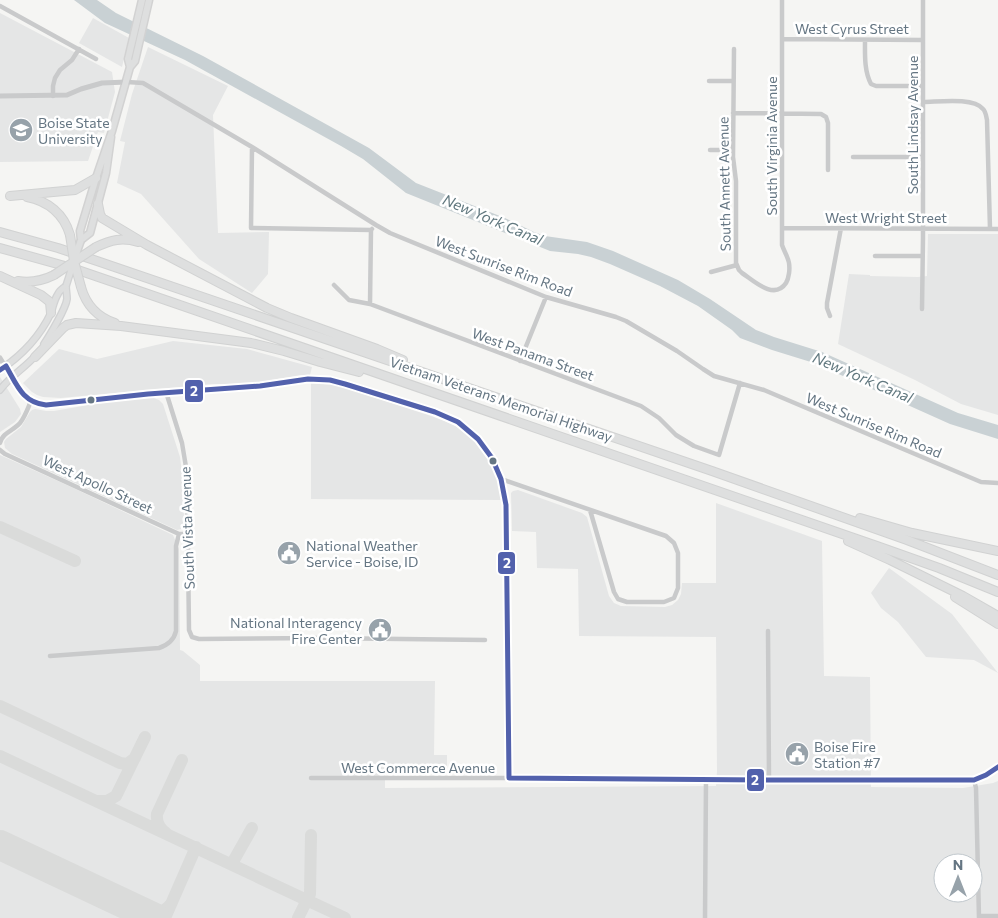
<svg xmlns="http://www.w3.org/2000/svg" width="998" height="918" viewBox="0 0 998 918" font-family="Commissioner,sans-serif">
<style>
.built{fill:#e5e6e6;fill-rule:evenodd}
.water{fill:#c9d1d4}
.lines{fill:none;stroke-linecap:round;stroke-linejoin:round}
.taxiway{stroke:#dadbda;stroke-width:12}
.runway{stroke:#dadbda;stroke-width:30}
.secondary-casing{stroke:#d1d2d3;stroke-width:8}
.primary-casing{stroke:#d2d2d2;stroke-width:9}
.motorway-casing{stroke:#d1d2d2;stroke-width:10}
.minor{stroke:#c9cacb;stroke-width:4.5}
.tertiary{stroke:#c9cacb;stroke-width:5}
.secondary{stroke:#dedfdf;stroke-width:5.5}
.primary{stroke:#dedfdf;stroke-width:6}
.motorway{stroke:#dedfdf;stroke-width:8}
.secondary-bridge-casing{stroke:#d1d2d3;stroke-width:8;stroke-linecap:butt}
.primary-bridge-casing{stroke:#d2d2d2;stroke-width:9;stroke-linecap:butt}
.motorway-bridge-casing{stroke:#d1d2d2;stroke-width:10;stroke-linecap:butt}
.secondary-bridge{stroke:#dedfdf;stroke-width:5.5}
.primary-bridge{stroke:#dedfdf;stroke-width:6}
.motorway-bridge{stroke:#dedfdf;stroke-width:8}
.bus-1-casing{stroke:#fff;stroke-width:9}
.bus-1{stroke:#5261ac;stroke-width:5}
.bus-dot{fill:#657683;stroke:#fff;stroke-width:2}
.labels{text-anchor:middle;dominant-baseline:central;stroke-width:5;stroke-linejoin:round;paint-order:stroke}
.street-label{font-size:14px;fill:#657683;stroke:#fff}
.poi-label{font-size:14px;fill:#657683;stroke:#fff;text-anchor:start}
.water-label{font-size:15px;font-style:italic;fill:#61787f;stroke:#fff}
.line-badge{stroke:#fff;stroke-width:2}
.badge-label{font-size:14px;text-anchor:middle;font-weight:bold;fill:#fff}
</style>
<rect width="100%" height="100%" fill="#f5f5f3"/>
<path class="built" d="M0,13l112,59 3,20 -11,41 -6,-1 -10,29 -88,1z
M93,18l36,20 -7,29 -43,-24z
M148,47l80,39 -15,29 5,118 51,-1 -1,42 -16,19 -53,-34 -58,-65 -24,-11 8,-41 -5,-1 12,-47z
M928,234h70v181l-37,-11 -46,-24 -77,-36 11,-70 21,1v1l48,1 9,-1z
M173,341l74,8 65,18 -2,8h-9l-53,9h-36l-151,14 -18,-1 -6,-2 -5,-3 -9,-9 36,-34 38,10z
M0,377l20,32 1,5 -6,8 -15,10z
M311,383l25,2 92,30 17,6 12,6 12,9 15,16 8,14 6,16 3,18 -190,-1z
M151,397l8,3 4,4 17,53 3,25 1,40 -1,4 -2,3 -4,1 -165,-76 -7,-6 -1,-6 2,-3 15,-12 9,-15 2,-2 3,-1 11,2h8l40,-7z
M0,455l69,31 104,49 6,14 1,101 3,1 17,14v16h235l-1,74h13v16h-62v17l331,-2 1,-15 -1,-134 -137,-1 -1,-67 -41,-1 -1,-36 -24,-1 -1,-38 2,-2 5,-1 64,23 5,4 22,79 5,7 7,3 44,1 7,-2 6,-5 3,-6 1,-11h34v-80l106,38 2,135 46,1 1,110 92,1 30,-5 5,-2v137h-998zM943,863h30v30h-30z
M889,568l63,46 46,59 -24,-13 -48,-3 -28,-35 -17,-14 -10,-15z"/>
<path class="water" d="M74,0h23l19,13 87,43 166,92 47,35 89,35 29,14 11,4 42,6 26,9 65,29 32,19 46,31 18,7 48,15 136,61 40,12v14l-48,-15 -136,-61 -42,-13 -32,-12 -8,-8 -34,-24 -38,-20 -50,-22 -19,-7 -13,-3 -28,-3 -144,-58 -43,-34 -22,-13 -156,-86 -80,-37z"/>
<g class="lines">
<path class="taxiway" d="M0,527l75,34
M0,706l120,57 7,1 8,-6
M0,756l345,162
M96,801h11l9,-5 29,-59
M166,833c-7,-5 -10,-11 -9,-19l25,-54
M234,860l18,-32
M142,912c13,2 19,3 29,-8
M165,918l31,-71
M298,918l12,-24 1,-59"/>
<path class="runway" d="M0,845l155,73"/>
<g class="secondary-casing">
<path id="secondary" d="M44,344c6,-9 22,-36 23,-45 0,-4 -1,-9 -1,-13
M0,370c21,-14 40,-34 51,-57 2,-6 3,-13 7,-19 1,-3 5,-6 8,-8
M0,390c10,-14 25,-22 36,-35"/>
</g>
<g class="primary-casing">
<path id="primary" d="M130,67l-2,-8 14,-59
M111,137l-5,36 -16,60 -9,7 -1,-9 16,-53 16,-47 18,-64 5,-6 14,-61"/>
</g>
<g class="motorway-casing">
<path id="motorway" d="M10,196l65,-6 21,-12
M27,197c21,4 37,17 43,38
M98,204l2,10 2,4 45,27 120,63 24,10 86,31 26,11
M0,232l58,16 39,13 615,210 195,69 91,35
M96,247c15,-7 26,-10 42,-5
M0,248l72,20 76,26 729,252 62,22 59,24
M0,276l41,19 9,7 1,11
M18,281c13,2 24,0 36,-6
M81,287c5,18 16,30 34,36
M35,357l28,-29 4,-3 9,-2 45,3 130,17 33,8 36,11 39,10
M860,518l52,15 86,18
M848,541l42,19 73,36 35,20
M955,597l43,27"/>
</g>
<path class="minor" d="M0,6l96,53
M782,39l140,1
M865,40c0,14 -1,31 6,44l5,2h47
M734,49l-1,108 3,24v82l3,7 3,3c11,7 32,28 44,10 3,-5 4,-14 3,-20 -1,-6 -5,-12 -7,-18v-245
M709,81h24
M127,82l16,1 109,64 124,78 14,8 156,64 70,20 10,4 51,30 26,18 11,7 50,14 217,92 17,1
M53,96v-10l2,-8 5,-8 12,-10 7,-11
M923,102c15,0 50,-5 60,7 3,3 3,7 4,11l3,109
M733,113l88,1 5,3 2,6v47
M252,147l-1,81 120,2
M710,150h23
M853,157h70
M782,228l216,1
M875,256h47
M711,272l26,-7
M334,285l15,15 21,4 271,102 18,12 17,17 18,11 25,9 21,-72
M370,304l1,-74 1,-1
M922,309l1,-71v-238
M830,316l-3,-8v-5l14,-75
M520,361l26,-64
M166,392l16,51 5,30 2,157 3,7 7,2 119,-1 167,2
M0,443c3,-11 13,-12 20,-20 5,-6 8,-15 11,-22
M0,450l5,4 174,80h9
M501,479l165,57 8,7 4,10v35l-4,10 -10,4h-37l-9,-3 -4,-7 -24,-82
M768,631l1,149
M50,656l109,-8c9,-3 15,-8 17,-17v-85l3,-12
M311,778h198
M974,780l2,8 3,130
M979,916h19
M705,918l1,-139"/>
<path class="tertiary" d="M0,96l67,-1 14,-6 21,-6 25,-1
M0,358l17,28 9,12 12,6 8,1 23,-2 79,-9 112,-8 48,-7 22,1 15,4 90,28 23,10 20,17 14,19 9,21 5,26 3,273 260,2h205l12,-5 12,-8"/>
<use href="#secondary" class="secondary"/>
<use href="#primary" class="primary"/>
<use href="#motorway" class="motorway"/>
<g class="secondary-bridge-casing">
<path id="secondary-bridge" d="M66,286l8,-25"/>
</g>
<g class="primary-bridge-casing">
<path id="primary-bridge" d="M74,260l7,-20"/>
</g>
<g class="motorway-bridge-casing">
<path id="motorway-bridge" d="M70,235l4,26 7,26
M54,275l42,-28"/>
</g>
<use href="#secondary-bridge" class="secondary-bridge"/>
<use href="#primary-bridge" class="primary-bridge"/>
<use href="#motorway-bridge" class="motorway-bridge"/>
<g class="bus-1-casing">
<path id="bus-1" d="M0,370l6,-4c11,19 16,36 40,39l102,-11 112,-8 48,-7 22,1 15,4 90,28 23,10 20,17 14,19 9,21 5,26 3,273
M509,778l260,2h205l12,-5 12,-8"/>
</g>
<use href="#bus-1" class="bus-1"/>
</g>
<defs>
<g id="university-disc" transform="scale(1.25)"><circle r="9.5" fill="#97a2aa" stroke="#fff"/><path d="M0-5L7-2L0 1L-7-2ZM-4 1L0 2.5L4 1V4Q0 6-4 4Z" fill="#fff"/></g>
<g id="civic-disc" transform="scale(1.25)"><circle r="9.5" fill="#97a2aa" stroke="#fff"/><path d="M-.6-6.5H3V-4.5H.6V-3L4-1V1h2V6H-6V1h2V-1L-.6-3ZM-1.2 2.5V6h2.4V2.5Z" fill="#fff"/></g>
</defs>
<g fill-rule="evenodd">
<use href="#university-disc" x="21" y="130"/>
<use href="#civic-disc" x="289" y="553"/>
<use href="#civic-disc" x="380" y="630"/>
<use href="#civic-disc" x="797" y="754"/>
</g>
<g class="bus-dot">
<circle cx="91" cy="400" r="4.5"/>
<circle cx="493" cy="461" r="4.5"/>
</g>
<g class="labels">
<g class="street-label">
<text x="852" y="28">West Cyrus Street</text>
<text transform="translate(912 125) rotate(-90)">South Lindsay Avenue</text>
<text transform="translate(771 146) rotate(-90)">South Virginia Avenue</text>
<text transform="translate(724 184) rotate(-91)">South Annett Avenue</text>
<text x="886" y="217">West Wright Street</text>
<text transform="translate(504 266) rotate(21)">West Sunrise Rim Road</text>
<text transform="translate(533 354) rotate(20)">West Panama Street</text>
<text transform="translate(501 399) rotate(19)">Vietnam Veterans Memorial Highway</text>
<text transform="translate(874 425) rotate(23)">West Sunrise Rim Road</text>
<text transform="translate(98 484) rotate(25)">West Apollo Street</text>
<text transform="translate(187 528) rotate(-92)">South Vista Avenue</text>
<text x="418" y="767">West Commerce Avenue</text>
</g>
<g class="poi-label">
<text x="38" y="122">Boise State<tspan x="38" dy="16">University</tspan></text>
<text x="306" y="545">National Weather<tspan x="306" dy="16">Service - Boise, ID</tspan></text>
<text x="362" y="622" text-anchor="end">National Interagency<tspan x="362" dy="16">Fire Center</tspan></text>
<text x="814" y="746">Boise Fire<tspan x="814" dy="16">Station #7</tspan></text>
</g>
<g class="water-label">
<text transform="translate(493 219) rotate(23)">New York Canal</text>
<text transform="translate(863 377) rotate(23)">New York Canal</text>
</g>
</g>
<g class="line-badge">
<rect x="184" y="379" width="20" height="24" rx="5" fill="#5261ac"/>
<rect x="497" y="551" width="19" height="24" rx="5" fill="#5261ac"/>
<rect x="746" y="768" width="19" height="24" rx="5" fill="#5261ac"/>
</g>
<g class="badge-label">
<text x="194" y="396">2</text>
<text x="507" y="568">2</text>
<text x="755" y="785">2</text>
</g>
<g transform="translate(958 878)"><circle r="24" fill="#ffffff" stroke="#c1c8cd"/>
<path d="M0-4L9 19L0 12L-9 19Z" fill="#97a2aa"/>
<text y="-8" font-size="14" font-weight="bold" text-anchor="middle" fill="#657683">N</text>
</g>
</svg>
